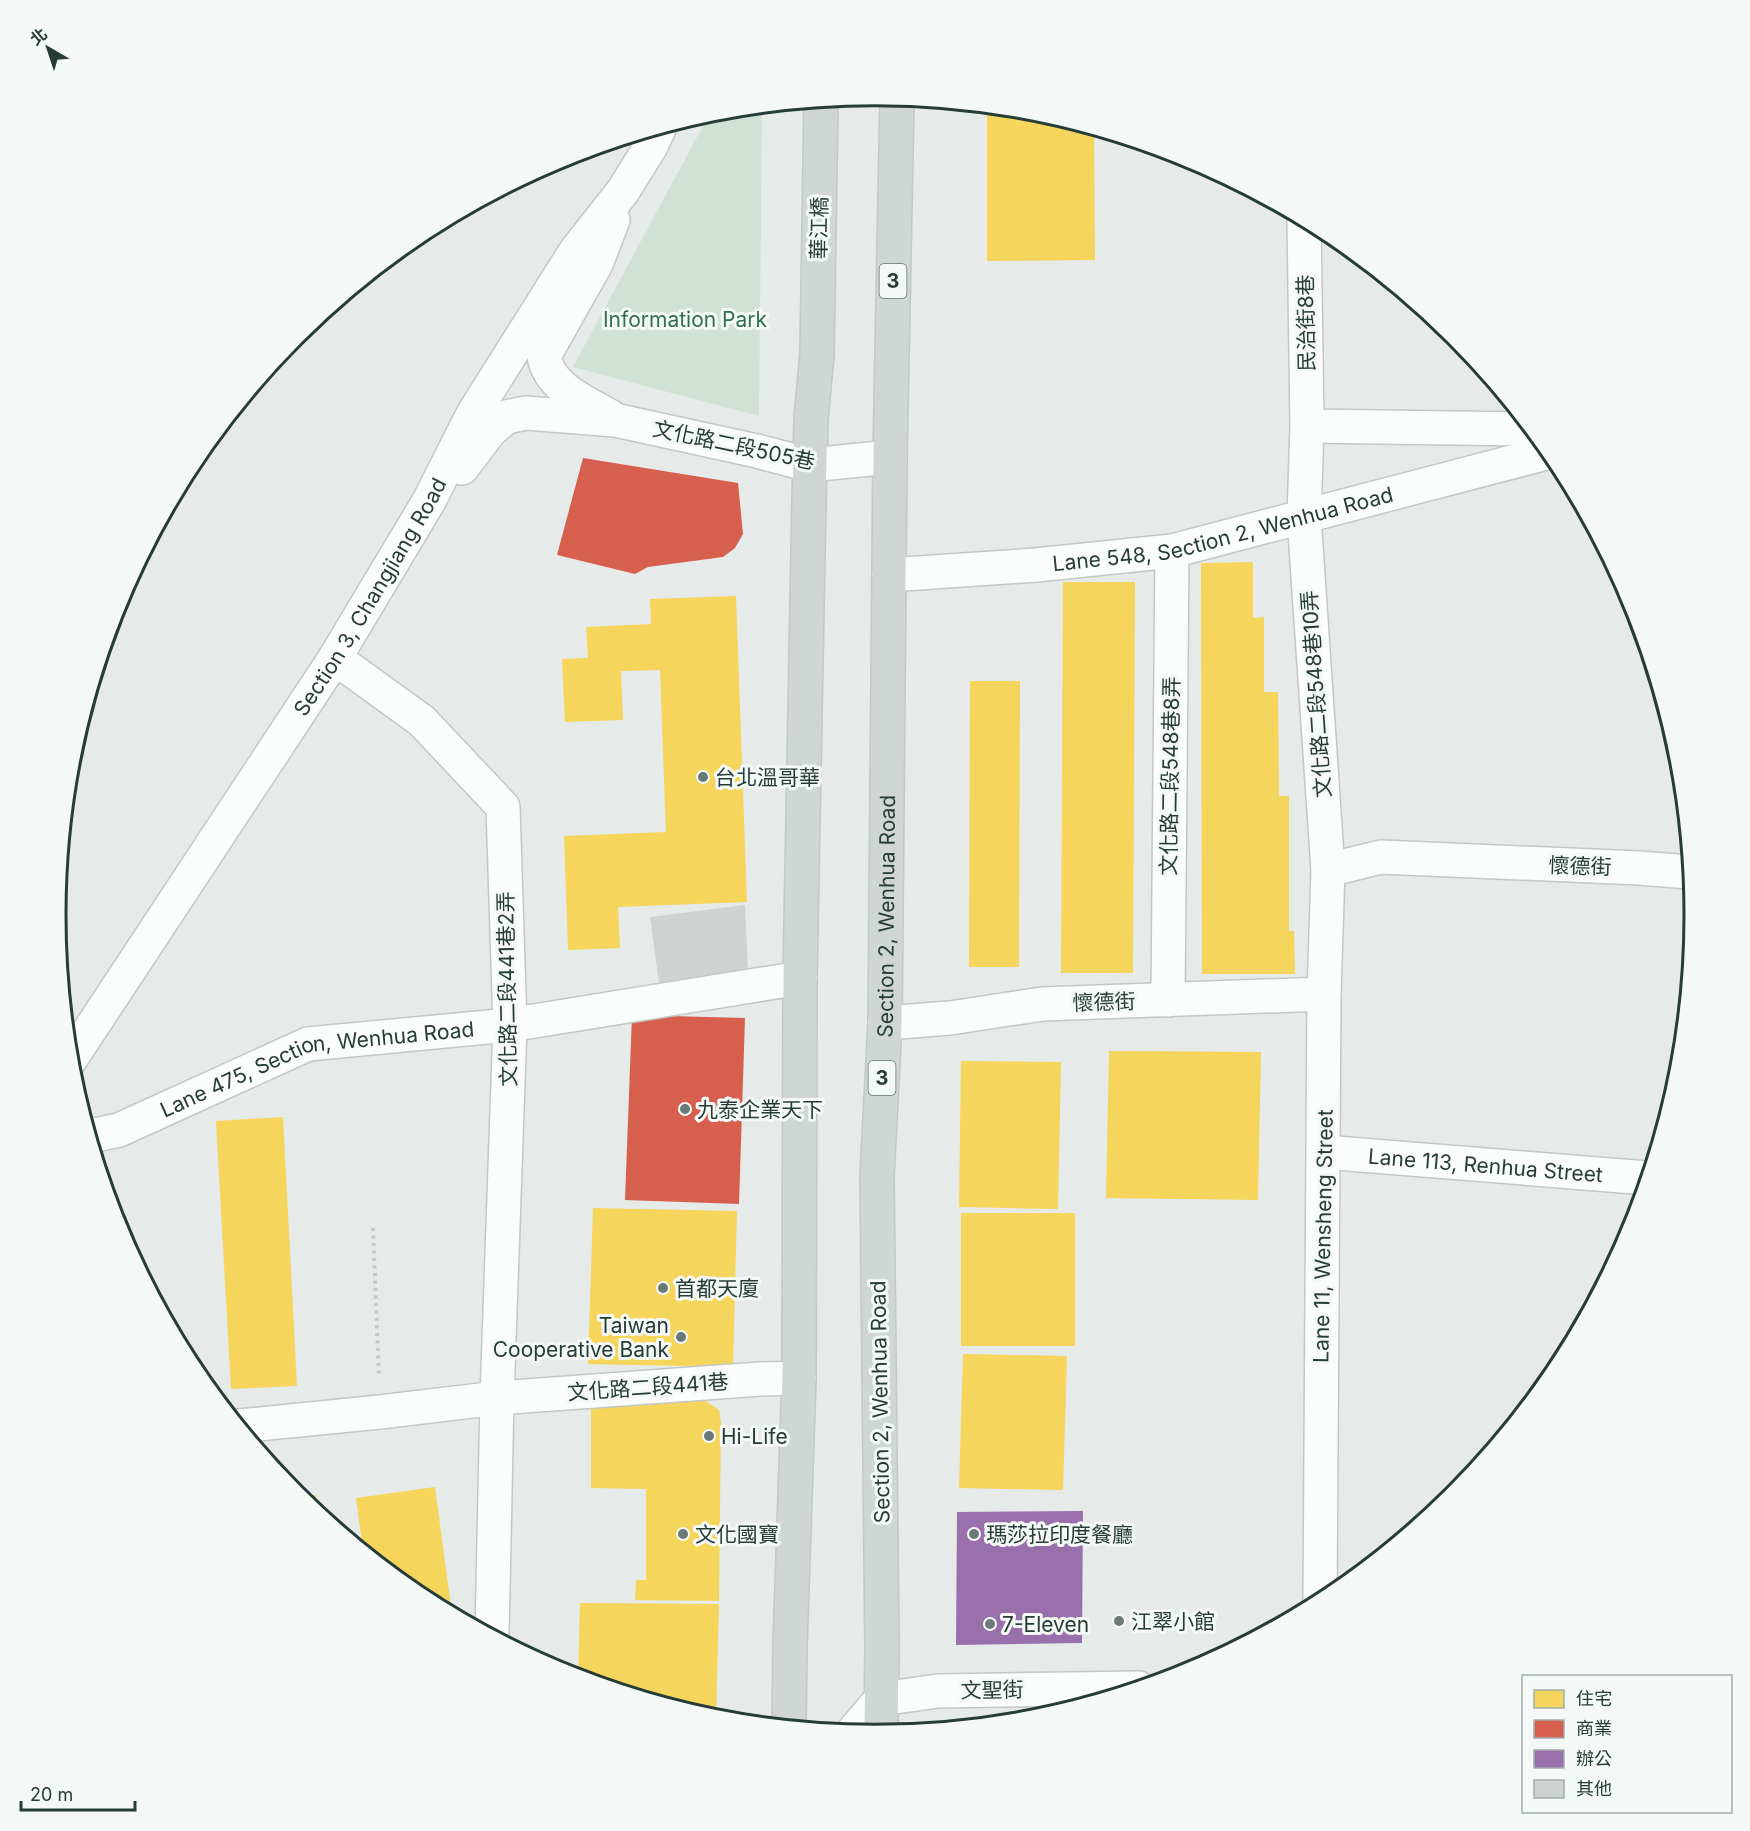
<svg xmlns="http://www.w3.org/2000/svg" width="1750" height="1831" viewBox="0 0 1750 1831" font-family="Inter,'Noto Sans TC',sans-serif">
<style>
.green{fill:#d0e2d6}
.homes{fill:#f6d55c}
.shops{fill:#d6604d}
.offices{fill:#9970ab}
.building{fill:#ced3d1}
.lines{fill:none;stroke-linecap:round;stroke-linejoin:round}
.minor-casing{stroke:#c3c7c5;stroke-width:36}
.major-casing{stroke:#c2c9c7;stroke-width:36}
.path{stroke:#c2cac7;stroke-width:4;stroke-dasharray:3 4.5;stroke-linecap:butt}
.minor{stroke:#fbfcfc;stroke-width:33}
.major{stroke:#cfd6d4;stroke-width:33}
.poi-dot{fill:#697975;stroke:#f4f9f7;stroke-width:2}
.labels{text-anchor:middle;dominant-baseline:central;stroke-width:6;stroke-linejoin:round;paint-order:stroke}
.shield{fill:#f4f9f7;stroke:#637571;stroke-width:1.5}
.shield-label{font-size:20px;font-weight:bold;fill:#253c37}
.street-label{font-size:21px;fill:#253c37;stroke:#f4f9f7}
.park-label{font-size:21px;fill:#326f4e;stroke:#f4f9f7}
.poi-label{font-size:21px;fill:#253c37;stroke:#f4f9f7;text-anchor:start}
.rim{fill:none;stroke:#253c37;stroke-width:3}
</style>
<rect width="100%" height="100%" fill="#e6eae8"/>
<path class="green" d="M762,107l-3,309 -186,-49 137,-254z"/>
<path class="homes" d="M987,107l48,5 59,18 1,130 -108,1z
M1253,562v56l11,-1v75h14l1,104h10v135h5l1,43h-93l-1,-411z
M1063,582h72l-2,391h-72z
M736,596l11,306 -129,5 2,41 -52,2 -4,-114 102,-4 -6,-162 -39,1 2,49 -58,2 -3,-63 26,-1 -2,-31 65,-3 -1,-25z
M970,681h50l-1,286h-50z
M1109,1051l152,1 -3,148 -152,-2z
M961,1061l100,1 -3,147 -99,-2z
M283,1117l14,269 -66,3 -15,-268z
M593,1208l144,3 -4,156 -145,-3z
M961,1213h114v133h-114z
M963,1354l104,2 -4,134 -104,-2z
M591,1398h110l18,12 2,13 -2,178 -84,-1 1,-20h10v-91l-55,-1z
M435,1487l17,127 -33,-17 -56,-47 -7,-52z
M316,1495l2,19 -20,-17z
M580,1603l139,1 -3,115 -138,-41z"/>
<path class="shops" d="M583,458l155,25 5,51 -8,14 -12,9 -75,10 -13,7 -78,-19z
M632,1015l113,3 -6,186 -114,-4z"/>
<path class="offices" d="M1083,1511l-1,132 -126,2 1,-133z"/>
<path class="building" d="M745,905l3,67 -89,11 -9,-66z"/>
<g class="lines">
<g class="minor-casing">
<g id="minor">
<path d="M1304,220l3,206 -3,91 24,353 -4,124 -4,608"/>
<path d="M611,417c-25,-15 -62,-29 -67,-61l52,-92 17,-44"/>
<path d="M1307,426l224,3"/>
<path d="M462,468l28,-37 16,-14 20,-4 89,7 142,31 53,14 80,-8"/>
<path id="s1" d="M889,575l147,-10 136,-14 378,-99"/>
<path d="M335,658l87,63 81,86 7,218 -13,373 -5,237"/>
<path d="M1328,870l53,-13 258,11 51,4"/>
<path d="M1168,1000l4,-449"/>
<path d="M885,1023l65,-5 92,-14 282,-10"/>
<path id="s2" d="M70,1060l265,-402 94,-157 44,-87 102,-162 48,-61 28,-45 8,-17"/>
<path id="s3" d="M90,1136l29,-6 189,-86 202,-19 290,-47"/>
<path id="s4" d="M1324,1152l323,26"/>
<path d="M239,1426l141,-14 117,-14 263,-19 39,-1"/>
<path d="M852,1733l29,-34 57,-8 201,-3"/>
</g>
</g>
<g class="major-casing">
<g id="major">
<path d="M789,1727l1,-81 9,-268 1,-400 9,-478 2,-81 6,-65 4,-253"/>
<path id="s5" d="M881,1734l1,-87 -5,-471 8,-153 5,-566 7,-359"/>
</g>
</g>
<path class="path" d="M373,1228l6,150"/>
<use href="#minor" class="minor"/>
<use href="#major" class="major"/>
</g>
<g class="poi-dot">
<circle cx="703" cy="777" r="6"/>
<circle cx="685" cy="1109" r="6"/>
<circle cx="663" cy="1288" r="6"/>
<circle cx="681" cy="1337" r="6"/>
<circle cx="709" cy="1436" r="6"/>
<circle cx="683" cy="1534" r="6"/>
<circle cx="974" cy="1534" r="6"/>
<circle cx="1119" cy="1621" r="6"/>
<circle cx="990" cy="1624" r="6"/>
</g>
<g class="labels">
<g class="shield">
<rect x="879.5" y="264" width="27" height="34" rx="4.5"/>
<rect x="868.5" y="1061" width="27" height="34" rx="4.5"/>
</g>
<g class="shield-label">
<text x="893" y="281">3</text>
<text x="882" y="1078">3</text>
</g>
<g class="street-label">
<text transform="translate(819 228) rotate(-89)">華江橋</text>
<text transform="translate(1306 323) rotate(-91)">民治街8巷</text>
<text transform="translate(734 445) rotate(12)">文化路二段505巷</text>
<text stroke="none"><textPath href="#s1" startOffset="338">Lane 548, Section 2, Wenhua Road</textPath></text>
<text stroke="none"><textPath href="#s2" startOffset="552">Section 3, Changjiang Road</textPath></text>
<text transform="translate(1316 694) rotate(-94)">文化路二段548巷10弄</text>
<text transform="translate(1170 776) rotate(-89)">文化路二段548巷8弄</text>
<text transform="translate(1580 866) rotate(2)">懷德街</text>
<text stroke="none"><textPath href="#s5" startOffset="818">Section 2, Wenhua Road</textPath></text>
<text transform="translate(507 989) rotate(-91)">文化路二段441巷2弄</text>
<text transform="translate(1104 1002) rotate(-2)">懷德街</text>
<text stroke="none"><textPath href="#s3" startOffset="240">Lane 475, Section, Wenhua Road</textPath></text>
<text stroke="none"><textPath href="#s4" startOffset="162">Lane 113, Renhua Street</textPath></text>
<text transform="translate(1323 1236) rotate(-89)">Lane 11, Wensheng Street</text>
<text transform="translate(648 1387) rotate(-4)">文化路二段441巷</text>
<text transform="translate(880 1402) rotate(-91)">Section 2, Wenhua Road</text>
<text transform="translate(992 1690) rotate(-1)">文聖街</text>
</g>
<g class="park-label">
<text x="685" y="319">Information Park</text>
</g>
<g class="poi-label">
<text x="715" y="777">台北溫哥華</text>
<text x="697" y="1109">九泰企業天下</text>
<text x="675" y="1288">首都天廈</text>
<text x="669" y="1325" text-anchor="end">Taiwan<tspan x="669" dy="24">Cooperative Bank</tspan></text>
<text x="721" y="1436">Hi-Life</text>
<text x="695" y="1534">文化國寶</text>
<text x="986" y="1534">瑪莎拉印度餐廳</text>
<text x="1131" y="1621">江翠小館</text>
<text x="1002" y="1624">7-Eleven</text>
</g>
</g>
<path d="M0 0H1750V1831H0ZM66 915a809 809 0 1 1 1618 0a809 809 0 1 1-1618 0Z" fill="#f4f9f7" fill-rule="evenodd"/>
<path class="rim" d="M66 915a809 809 0 1 1 1618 0a809 809 0 1 1-1618 0Z"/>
<rect x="1522" y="1675" width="210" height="138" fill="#f4f9f7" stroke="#a1adaa" stroke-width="1.5"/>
<rect x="1534" y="1690" width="30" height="18" fill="#f6d55c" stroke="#a1adaa" stroke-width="1.5"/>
<text x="1576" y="1705" font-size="18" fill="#253c37">住宅</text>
<rect x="1534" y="1720" width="30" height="18" fill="#d6604d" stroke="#a1adaa" stroke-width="1.5"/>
<text x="1576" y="1735" font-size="18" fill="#253c37">商業</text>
<rect x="1534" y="1750" width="30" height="18" fill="#9970ab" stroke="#a1adaa" stroke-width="1.5"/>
<text x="1576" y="1765" font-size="18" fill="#253c37">辦公</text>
<rect x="1534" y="1780" width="30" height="18" fill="#ced3d1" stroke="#a1adaa" stroke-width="1.5"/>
<text x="1576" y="1795" font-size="18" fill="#253c37">其他</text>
<g transform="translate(48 48) rotate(321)" stroke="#f4f9f7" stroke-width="4.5" paint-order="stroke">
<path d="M0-4.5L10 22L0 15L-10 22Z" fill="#253c37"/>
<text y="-9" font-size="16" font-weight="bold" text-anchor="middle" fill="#253c37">北</text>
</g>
<path d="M21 1801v9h114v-9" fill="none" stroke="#253c37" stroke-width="3"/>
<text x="30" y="1801" font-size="18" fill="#253c37" stroke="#f4f9f7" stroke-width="4.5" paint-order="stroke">20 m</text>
</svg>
